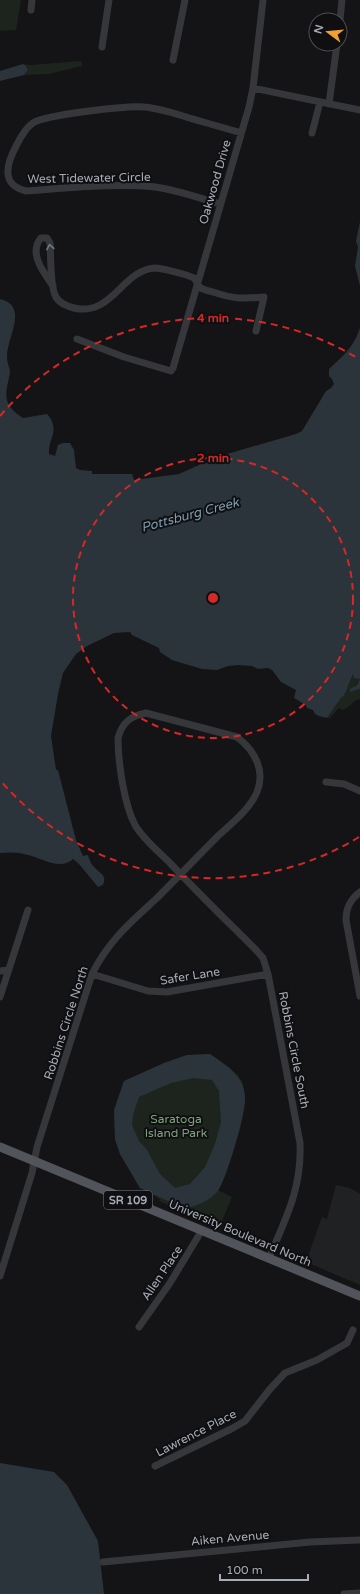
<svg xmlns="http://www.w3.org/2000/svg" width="360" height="1594" viewBox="0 0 360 1594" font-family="'Varela Round',sans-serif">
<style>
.built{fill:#202123}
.green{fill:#1c241d}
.water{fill:#2b343a;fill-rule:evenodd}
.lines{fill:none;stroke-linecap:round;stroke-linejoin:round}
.minor{stroke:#35373b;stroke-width:7}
.major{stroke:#51545a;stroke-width:9}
.oneway{stroke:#73777f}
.ring{fill:none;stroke:#d62828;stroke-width:2;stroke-dasharray:7 5}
.labels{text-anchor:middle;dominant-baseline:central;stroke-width:4;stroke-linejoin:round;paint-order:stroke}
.shield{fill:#0f0f11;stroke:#797d84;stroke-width:1}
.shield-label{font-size:11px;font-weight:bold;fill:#a6acb6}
.street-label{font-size:12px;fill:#a6acb6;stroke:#0f0f11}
.park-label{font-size:12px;fill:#7ea27d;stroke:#0f0f11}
.water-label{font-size:13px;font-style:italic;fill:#7d9db2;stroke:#0f0f11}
.centre{fill:#d62828;stroke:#0f0f11;stroke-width:2}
.ring-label{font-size:12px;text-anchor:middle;font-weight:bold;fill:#d62828;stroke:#0f0f11;stroke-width:4;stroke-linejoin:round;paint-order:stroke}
</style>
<rect width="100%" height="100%" fill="#141416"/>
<path class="built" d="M336,1185l14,3 10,6v91l-54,-23 16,-45 5,2z"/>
<path class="green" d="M0,0h21l-5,30 -16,1z
M80,61l2,2v3l-33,8 -25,1 4,-5 -2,-4 -3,-2 8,1z
M353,674l7,5c-3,6 -7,8 -10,13l10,-3v10c-8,2 -10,9 -18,11l-3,-2 -9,10h-3l14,-20 3,-2z
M210,1054c10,7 24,15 31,26 13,25 -13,86 -23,110l14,7 -12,29 -61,-25 1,-2 -20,-11 -20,-34 -5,-15 -1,-29 10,-29 40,-18 23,-8z"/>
<path class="water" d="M23,64l3,2 2,4 -4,5 -24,6v-10z
M360,222v64l-5,-20 3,-19 -2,-6z
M0,299c30,7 6,39 7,59 0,5 3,10 3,15 -5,23 -8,31 13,45l24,-4c14,16 1,24 2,40l6,2 3,-11 5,-2h7l4,7 2,18 4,2 12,1v3h40l2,6 45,-6 20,-9 1,-4 2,-1 2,4 23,-10 69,-20 6,-3 24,-40 5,-3 3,-4 -2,-5 -3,-3v-7c15,-14 24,-21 31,-41v361l-10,3v-3l7,-4 3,-6 -6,-1 -1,-4 -9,22 -3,2 -14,20c-5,-2 -12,-1 -14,-8l-6,-2 -1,-3 -12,-7 2,-8 -15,-8 -9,-12 -4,-2 -10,1 -6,-3 -14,-1 -10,1 -11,4 -15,-1 -30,-9 -12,-8 -1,-4 -27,-13 -2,-3 -16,1 -27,13 -11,8 -13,19 -5,21 -7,42 5,34h2l18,70 7,16 5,-1c1,4 3,9 6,12 7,8 13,7 9,18l-5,2 -19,-23 -6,-5c-12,12 -32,-1 -45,-4 -9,-3 -18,-3 -28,-2z
M210,1054c10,7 23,15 30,26 3,4 5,13 5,17 2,13 -19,84 -27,94 -8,9 -23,17 -35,17l-43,-20 -20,-34 -5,-15 -1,-29 10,-29 40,-18 23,-8zM193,1078l19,2 7,11 2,31 -6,22 -10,23 -15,17 -15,4 -15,-14 -13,-24 -8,-9 -7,-16 1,-10 6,-18 32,-14z
M0,1463l54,9 13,13 31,56 6,53h-104z"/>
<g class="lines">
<path class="minor" d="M31,10l1,-10
M340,20l2,-20
M102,47l7,-47
M173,60l12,-60
M253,88l107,22
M329,104l8,-60
M312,133l8,-31
M220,204c-21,-6 -43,-14 -65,-17 -41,-4 -89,1 -129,4 -11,-3 -19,-8 -18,-21 0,-11 15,-41 25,-47 11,-8 96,-18 111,-16 13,1 26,5 39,9 19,6 39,11 58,17
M53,286c-9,-13 -25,-33 -12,-48h6l3,5c1,13 0,41 5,52 3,8 11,11 19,13 38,9 48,-38 81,-40 6,0 34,7 39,10 3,3 3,8 7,10 3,2 8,3 12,4 21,7 28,7 51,5l-8,34
M77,339l47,18 47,14 2,-3 76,-261 4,-19 10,-88
M326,782l18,2 16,7
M360,892c-10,8 -14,16 -14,28l14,76
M0,971l8,-1
M92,974l56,17 19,1 101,-18
M0,997l28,-87
M0,1276l32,-103 5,-26 55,-173c17,-34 38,-51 65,-76 21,-21 41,-42 62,-63 13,-12 31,-26 38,-43 9,-22 -3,-42 -20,-55l-91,-24c-16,3 -24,10 -28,25 0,24 6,66 17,87 8,14 23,26 35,38 28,30 57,58 86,87l7,8 5,16 32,169c2,45 -14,75 -31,115
M139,1327l31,-44 32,-53
M155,1466l78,-38 12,-7 25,-32 15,-16 32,-13 30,-17 6,-13
M103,1562l207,-20 50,-2
M344,1594l16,-1"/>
<path class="major" d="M0,1147l360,149"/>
</g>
<defs><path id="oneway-chevron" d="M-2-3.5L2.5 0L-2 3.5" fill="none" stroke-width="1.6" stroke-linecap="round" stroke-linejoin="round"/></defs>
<use class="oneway" href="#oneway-chevron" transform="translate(50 247) rotate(-100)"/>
<g class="ring">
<circle cx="213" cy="598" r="140"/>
<path d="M359 837A280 280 0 0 1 0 780M0 416A280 280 0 0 1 359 359"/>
</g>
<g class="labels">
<rect class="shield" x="104" y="1191" width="48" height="18" rx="3"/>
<g class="shield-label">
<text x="128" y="1200">SR 109</text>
</g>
<g class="street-label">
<text transform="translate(89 178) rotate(-1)">West Tidewater Circle</text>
<text transform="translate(215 182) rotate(-74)">Oakwood Drive</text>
<text transform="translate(190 976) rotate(-9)">Safer Lane</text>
<text transform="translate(66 1023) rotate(-72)">Robbins Circle North</text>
<text transform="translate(294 1050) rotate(79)">Robbins Circle South</text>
<text transform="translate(240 1233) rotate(23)">University Boulevard North</text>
<text transform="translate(162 1273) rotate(-56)">Allen Place</text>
<text transform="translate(196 1433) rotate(-27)">Lawrence Place</text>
<text transform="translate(230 1538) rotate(-5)">Aiken Avenue</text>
</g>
<g class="park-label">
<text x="176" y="1119">Saratoga<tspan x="176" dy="14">Island Park</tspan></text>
</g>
<g class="water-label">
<text transform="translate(190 515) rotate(-15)">Pottsburg Creek</text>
</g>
</g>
<circle cx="213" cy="598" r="6" class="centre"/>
<g class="ring-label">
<text x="213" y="322">4 min</text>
<text x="213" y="462">2 min</text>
</g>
<g transform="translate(328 32) rotate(286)"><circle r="19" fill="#0f0f11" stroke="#4b4e53"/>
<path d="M0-3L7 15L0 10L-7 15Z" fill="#f2a131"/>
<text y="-6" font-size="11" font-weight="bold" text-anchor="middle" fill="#a6acb6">N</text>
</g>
<path d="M220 1574v6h88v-6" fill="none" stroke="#a6acb6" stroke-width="2"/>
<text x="226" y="1574" font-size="12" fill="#a6acb6" stroke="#0f0f11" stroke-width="3" paint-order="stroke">100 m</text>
</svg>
